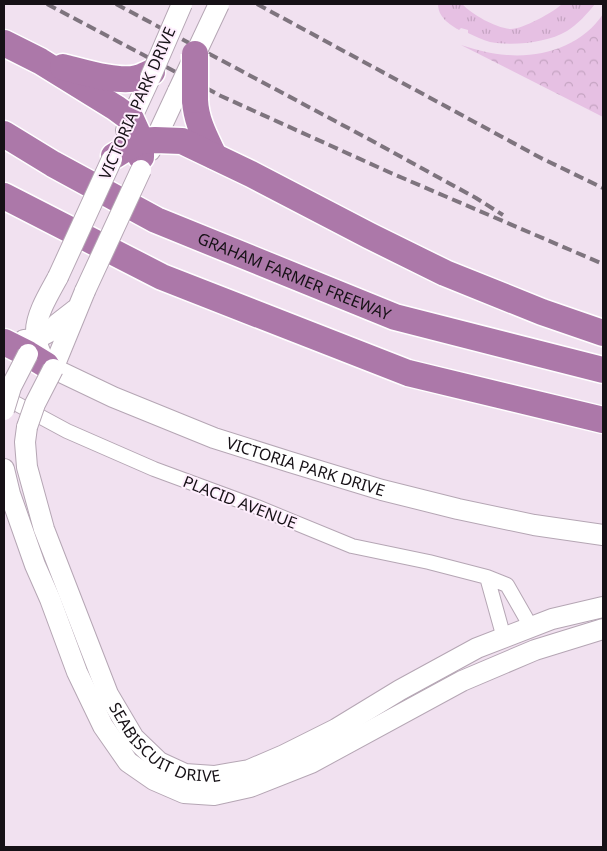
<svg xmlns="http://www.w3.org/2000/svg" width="607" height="851" viewBox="0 0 607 851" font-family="'Noto Sans',sans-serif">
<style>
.grass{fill:url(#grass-tufts)}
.forest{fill:url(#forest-crowns)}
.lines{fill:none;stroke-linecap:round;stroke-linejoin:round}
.street-casing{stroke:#b5a6b4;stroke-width:16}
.secondary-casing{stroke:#b5a6b4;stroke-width:22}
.highway-casing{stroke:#fff;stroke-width:29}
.street{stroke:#fff;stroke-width:14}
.secondary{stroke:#fff;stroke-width:20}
.highway{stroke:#ac78a9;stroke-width:26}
.rail{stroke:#7e747e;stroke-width:4;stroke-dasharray:10 5;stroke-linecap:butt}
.secondary-bridge-casing{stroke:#b5a6b4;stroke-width:22;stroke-linecap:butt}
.highway-bridge-casing{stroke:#fff;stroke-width:29;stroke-linecap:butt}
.secondary-bridge{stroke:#fff;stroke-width:20}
.highway-bridge{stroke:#ac78a9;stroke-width:26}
.labels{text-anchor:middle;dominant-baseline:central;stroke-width:4;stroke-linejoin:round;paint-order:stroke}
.street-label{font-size:16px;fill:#161116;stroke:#feeefd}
</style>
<defs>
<pattern id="grass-tufts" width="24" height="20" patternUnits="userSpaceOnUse" patternTransform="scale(1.25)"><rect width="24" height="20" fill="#e6c0e3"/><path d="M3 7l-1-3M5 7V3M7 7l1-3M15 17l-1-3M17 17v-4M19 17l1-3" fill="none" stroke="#c5a4c2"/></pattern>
<pattern id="forest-crowns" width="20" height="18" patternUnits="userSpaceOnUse" patternTransform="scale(1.25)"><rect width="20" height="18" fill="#e6c0e3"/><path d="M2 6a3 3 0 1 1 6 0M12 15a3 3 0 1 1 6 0" fill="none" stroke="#c5a4c2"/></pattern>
</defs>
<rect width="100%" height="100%" fill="#f1e1f0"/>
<path class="grass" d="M438,4h24c11,11 32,23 48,25 11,1 44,-17 52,-25h33c-8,10 -17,20 -28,27 -20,12 -54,15 -77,11 -7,-2 -15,-6 -22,-9v-3l-7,-2 -2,2c-10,-6 -21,-13 -21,-26z"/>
<path class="forest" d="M603,14v103l-142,-72c15,5 31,9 46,10 36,3 76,-10 96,-41z"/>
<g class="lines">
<g class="street-casing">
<path id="street" d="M4,397l63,34 87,38 103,38 95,39 77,16 58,15 20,8 24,42
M487,577l17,61"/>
</g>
<g class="secondary-casing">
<g id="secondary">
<path d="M126,130l24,-52"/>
<path d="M150,151l28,-60"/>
<path id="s1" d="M58,277c-8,15 -22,37 -22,54 -1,12 5,23 10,34l67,32 101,41 76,24 92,28 76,19 76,16 69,10"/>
<path d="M24,340l12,-1 13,-7 8,-8 18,-14"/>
<path d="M53,369l32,-78"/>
<path id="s2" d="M27,427l-2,15 2,25 17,62 64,165 26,44 25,24 26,12 29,2 35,-6 35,-15 52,-26 64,-39 77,-42 75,-29 51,-12"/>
<path d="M4,469l6,25 25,71 15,34 27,73 26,54 25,36 26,18 30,13 30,2 36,-8 61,-24 151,-82 73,-31 68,-21"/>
</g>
</g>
<g class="highway-casing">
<g id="highway">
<path d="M4,43l36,18 76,47 15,11 10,22v16"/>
<path d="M63,67c20,5 55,16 74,11 5,-1 10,-4 15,-6"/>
<path d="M195,100c1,21 10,37 19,56"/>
<path id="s3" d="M4,134l49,30 103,56 239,97 208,53"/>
<path d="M114,156l13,-8 14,-7 14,-1 27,1 69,33 119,62 75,37 97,39 61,21"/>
<path d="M4,196l158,81 246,96 195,47"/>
<path d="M4,342l24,12 18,11"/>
</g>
</g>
<use href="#street" class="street"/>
<use href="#secondary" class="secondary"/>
<use href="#highway" class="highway"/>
<path class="rail" d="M47,4l174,92 170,77 212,91
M116,4l249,133 111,61 27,17
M257,4l284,154 62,30"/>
<g class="secondary-bridge-casing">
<path id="secondary-bridge" d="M150,78l32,-74
M178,91l41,-87
M58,277l54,-118
M85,291l56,-121
M4,410l7,-23 17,-33
M27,427l8,-23 18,-35"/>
</g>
<g class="highway-bridge-casing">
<path id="highway-bridge" d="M195,100v-46"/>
</g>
<use href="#secondary-bridge" class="secondary-bridge"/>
<use href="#highway-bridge" class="highway-bridge"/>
</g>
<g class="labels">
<g class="street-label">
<text transform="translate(137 103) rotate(-66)">VICTORIA PARK DRIVE</text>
<text stroke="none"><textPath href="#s3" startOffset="324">GRAHAM FARMER FREEWAY</textPath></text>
<text stroke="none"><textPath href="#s1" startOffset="374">VICTORIA PARK DRIVE</textPath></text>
<text transform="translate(240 502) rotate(21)">PLACID AVENUE</text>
<text stroke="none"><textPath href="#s2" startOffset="362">SEABISCUIT DRIVE</textPath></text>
</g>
</g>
<rect width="607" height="851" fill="none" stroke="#161116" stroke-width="10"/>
</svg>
